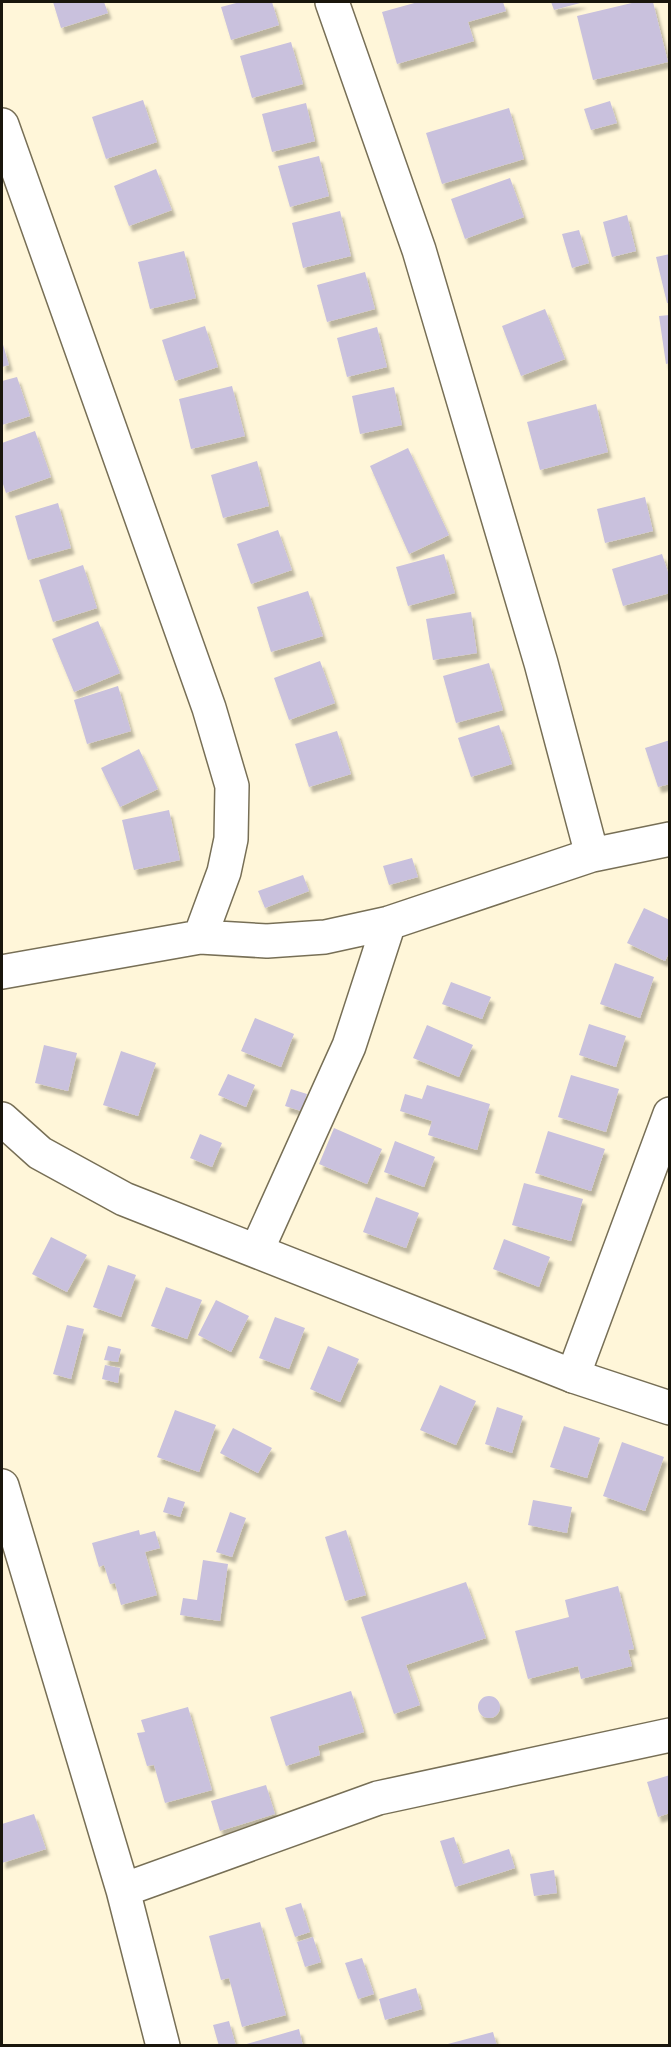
<svg xmlns="http://www.w3.org/2000/svg" width="671" height="2047" viewBox="0 0 671 2047" font-family="Mulish,sans-serif">
<style>
.building{fill:#c9c1dd;filter:url(#shadow)}
.lines{fill:none;stroke-linecap:round;stroke-linejoin:round}
.minor-casing{stroke:#776f56;stroke-width:36}
.secondary-casing{stroke:#776f56;stroke-width:36}
.minor{stroke:#fff;stroke-width:33}
.secondary{stroke:#fff;stroke-width:33}
</style>
<defs>
<filter id="shadow"><feDropShadow dx="3.5" dy="6" stdDeviation="1.5" flood-color="#0004"/></filter>
</defs>
<rect width="100%" height="100%" fill="#fff6d9"/>
<path class="building" d="M53,2h51l4,11 -47,15z
M240,2h32l7,23 -48,15 -10,-33z
M418,2h85l3,9 -38,11 6,19 -77,23 -15,-52z
M551,2h33l-30,8z
M636,2h17l15,60 -75,18 -16,-64z
M291,42l12,42 -51,14 -12,-42z
M143,100l14,42 -51,17 -14,-42z
M610,101l7,22 -26,7 -7,-21z
M306,103l9,38 -43,11 -10,-38z
M509,108l15,51 -82,25 -16,-51z
M319,156l10,40 -39,11 -12,-41z
M156,169l16,41 -43,16 -15,-40z
M510,178l14,39 -59,22 -14,-40z
M340,211l11,45 -48,12 -11,-45z
M627,215l9,36 -24,6 -9,-35z
M579,230l10,33 -17,5 -10,-34z
M184,251l12,47 -46,11 -12,-47z
M670,254v49h-3l-11,-46z
M365,272l10,37 -48,13 -10,-37z
M545,309l20,50 -44,17 -19,-50z
M670,315v48l-4,1 -7,-48z
M205,326l13,41 -43,14 -13,-41z
M377,327l10,40 -40,10 -10,-39z
M2,341l7,24 -7,2z
M17,377l13,39 -28,9v-44z
M232,386l13,50 -54,13 -12,-50z
M394,387l8,38 -42,9 -8,-38z
M596,404l12,48 -68,18 -13,-48z
M35,431l16,46 -45,16 -4,-12v-38z
M408,448l41,87 -40,19 -39,-88z
M257,461l12,45 -46,12 -12,-43z
M645,497l8,34 -48,12 -8,-34z
M58,503l13,45 -43,12 -13,-44z
M278,530l14,40 -41,14 -14,-40z
M444,554l11,39 -47,13 -12,-39z
M662,554l8,24v15l-47,13 -11,-37z
M83,565l14,43 -44,14 -14,-42z
M308,591l15,45 -52,16 -14,-45z
M471,612l6,41 -44,7 -7,-41z
M98,621l22,52 -46,19 -22,-53z
M320,661l15,42 -46,17 -15,-42z
M489,663l14,47 -47,13 -13,-47z
M118,686l13,45 -44,13 -13,-44z
M499,725l13,39 -41,13 -13,-39z
M337,731l14,43 -42,13 -14,-43z
M670,740v44l-12,3 -13,-39z
M139,749l19,40 -38,18 -19,-39z
M169,810l11,50 -46,10 -12,-50z
M412,858l6,19 -29,8 -6,-19z
M303,875l6,16 -44,17 -7,-17z
M644,908l26,12v31l-5,10 -38,-18z
M615,963l39,14 -14,41 -40,-14z
M451,982l40,15 -9,22 -40,-15z
M255,1018l39,16 -13,33 -40,-16z
M589,1024l37,12 -10,31 -37,-12z
M427,1025l46,20 -14,32 -46,-19z
M44,1045l33,8 -9,38 -33,-8z
M121,1051l35,12 -18,53 -35,-11z
M228,1074l27,11 -9,22 -28,-12z
M571,1075l48,14 -13,43 -48,-15z
M427,1085l63,19 -13,46 -49,-15 4,-14 -32,-10 5,-17 17,5z
M291,1089l16,5 -6,17 -16,-5z
M334,1128l48,21 -15,35 -48,-20z
M548,1131l57,18 -14,42 -56,-18z
M200,1134l22,9 -10,24 -22,-9z
M395,1141l40,16 -11,30 -40,-15z
M524,1183l59,16 -12,42 -59,-16z
M376,1197l43,16 -13,35 -43,-16z
M51,1237l36,18 -20,37 -35,-18z
M504,1239l46,18 -11,30 -46,-18z
M108,1265l28,10 -15,42 -28,-10z
M166,1287l36,13 -15,39 -36,-13z
M216,1300l33,16 -18,36 -33,-17z
M275,1317l30,11 -16,41 -30,-11z
M67,1325l17,4 -13,50 -18,-5z
M108,1346l13,3 -3,13 -14,-2z
M328,1346l31,13 -19,43 -30,-13z
M105,1365l15,3 -2,15 -16,-4z
M440,1385l36,16 -20,44 -36,-15z
M497,1407l26,9 -11,37 -27,-9z
M175,1410l41,15 -17,47 -42,-15z
M564,1426l36,12 -13,40 -37,-11z
M233,1428l39,20 -14,25 -38,-20z
M622,1442l42,15 -19,54 -42,-15z
M168,1497l17,5 -5,15 -17,-5z
M533,1500l39,7 -5,26 -39,-8z
M230,1512l16,6 -14,39 -16,-5z
M139,1530l1,5 15,-4 5,17 -15,4 12,43 -36,10 -6,-22 -5,1 -6,-19 -5,2 -7,-24z
M346,1530l20,65 -21,6 -20,-64z
M203,1560l25,4 -8,57 -40,-6 3,-17 14,2z
M466,1582l20,56 -80,27 14,40 -26,9 -33,-97z
M618,1586l16,63 -6,1 4,16 -51,13 -3,-13 -50,13 -13,-48 54,-14 -4,-17z
M351,1691l13,41 -46,14 2,9 -34,11 -16,-49z
M478 1707a11 11 0 1 1 22 0a11 11 0 1 1-22 0Z
M188,1707l24,83 -47,13 -11,-38 -7,1 -10,-33 8,-1 -4,-12z
M670,1775v38l-12,4 -11,-35z
M266,1785l9,29 -55,17 -9,-30z
M34,1814l12,35 -44,14v-39z
M454,1837l9,27 46,-15 6,19 -60,19 -15,-46z
M554,1870l3,23 -23,3 -4,-22z
M301,1903l9,29 -15,5 -10,-29z
M260,1922l26,93 -44,12 -13,-49 -8,2 -12,-44z
M313,1937l8,25 -16,5 -8,-25z
M362,1958l12,36 -16,5 -13,-36z
M416,1988l6,21 -37,11 -6,-21z
M229,2021l7,25h-17l-6,-21z
M299,2029l4,17h-60v-1z
M493,2032l4,14h-53v-1z"/>
<g class="lines">
<g class="minor-casing">
<path id="minor" d="M332,2l87,248 122,413 51,192
M2,125l207,583 23,78 -1,53 -7,33 -24,65
M2,972l198,-35 67,4 58,-4 64,-14 203,-68 78,-16
M257,1250l92,-204 40,-123
M573,1376l97,-262
M2,1486l121,404 40,156
M123,1890l255,-92 292,-63"/>
</g>
<g class="secondary-casing">
<path id="secondary" d="M2,1119l38,34 84,46 449,177 97,32"/>
</g>
<use href="#minor" class="minor"/>
<use href="#secondary" class="secondary"/>
</g>
<rect width="671" height="2047" fill="none" stroke="#19160c" stroke-width="6"/>
</svg>
